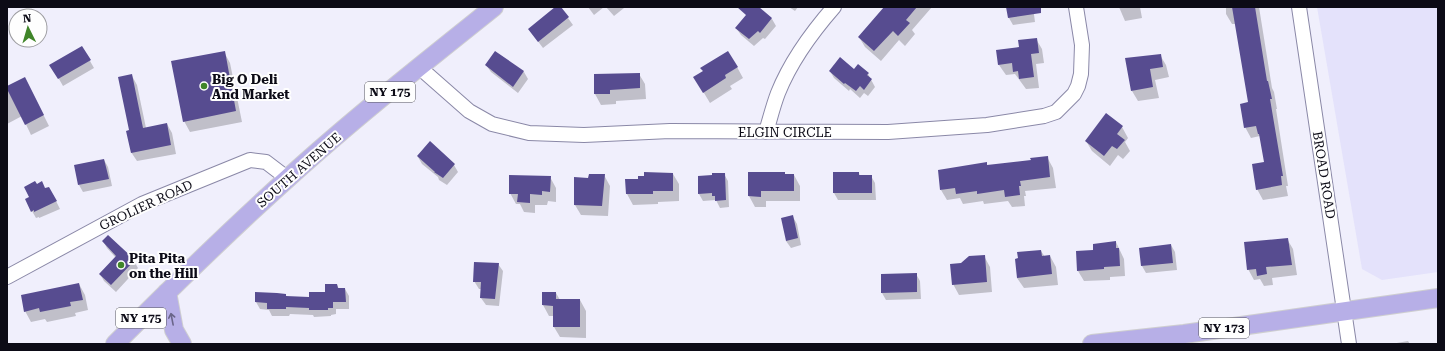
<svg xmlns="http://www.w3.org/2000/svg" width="1445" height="351" viewBox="0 0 1445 351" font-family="'Roboto Serif',serif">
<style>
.built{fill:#e4e2fb}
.shadow{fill:#0003}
.building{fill:#574c90}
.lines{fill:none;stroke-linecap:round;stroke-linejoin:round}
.minor-casing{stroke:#8a88a7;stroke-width:16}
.major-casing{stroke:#ceced0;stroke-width:20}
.minor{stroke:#fff;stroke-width:14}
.major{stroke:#b7afe7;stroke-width:18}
.oneway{stroke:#6a6589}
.poi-dot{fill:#408529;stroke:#fefefe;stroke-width:1.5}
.labels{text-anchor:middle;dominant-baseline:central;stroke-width:4;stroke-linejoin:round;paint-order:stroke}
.shield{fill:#fefefe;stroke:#55545c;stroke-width:1}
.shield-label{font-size:12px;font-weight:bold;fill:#0c0b16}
.poi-label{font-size:13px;font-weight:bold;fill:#0c0b16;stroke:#fefefe;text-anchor:start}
.street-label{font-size:13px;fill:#0c0b16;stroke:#fefefe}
</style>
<rect width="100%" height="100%" fill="#f0effc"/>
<path class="built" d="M1317,7h121v265l-56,8 -20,-11z"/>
<path class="shadow" d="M558,7h2l13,18 -30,23 -9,-12z
M588,7h16l-10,8z
M606,7h17l1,1 -10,8z
M789,7h9l-3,4z
M885,7h47l-20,23 3,4 -10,12 -6,-6 -18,21 -16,-14 -6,-10z
M1007,7h26l2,15 -22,3 -4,-7z
M1119,7h21l2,11 -17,3z
M1226,7h33l13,81 2,4 3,17h-1l12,77h-2l2,10 -25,4 -6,-11 8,-26 -5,-27 -9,2 -6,-11 4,-24 -13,-79h-4l-6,-10z
M758,8l14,11 4,7 -11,13 -2,-1 -9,8 -13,-11 -5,-7z
M1036,39l6,10 2,14 -8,1 3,24 -13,1 -11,-15 -9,1 -7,-10 -1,-14 22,-3z
M82,47l12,21 -31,18 -12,-21z
M224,52l6,11 12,59 -52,10 -6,-11z
M1160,55l6,10 3,12 -14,3 4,18 -21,3 -6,-10z
M486,65l38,7 4,7 -10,14 -27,-21z
M737,67l6,11 -13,8 2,3 -22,14 -9,-15z
M830,71l38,3 7,13 -7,9 -4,-3 -4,5 -10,-9 -1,2 -15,-13z
M639,74l6,10 1,15 -30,2v3l-15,1 -6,-11v-19z
M132,76l5,9 9,43 21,-4 5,9 4,21 -39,7 -6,-9 -1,-21z
M25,78l24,48 -18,9 -9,-19 -15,8v-37z
M1122,127l6,11 -3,4 5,9 -7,8 -5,-4 -8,11 -18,-15 -6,-10z
M418,157l36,8 4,7 -11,13 -8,-5 -1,-3 -16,-13z
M1047,157l6,11 3,20 -31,3 1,5h-2l1,10 -13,1 -4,-6 -24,3 -1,-3 -20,3 -3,-6 -13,2 -6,-10 45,-27 2,3 44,-5z
M104,160l4,7 4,19 -29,6 -4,-7z
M749,173h35l2,2h8l6,11v15h-34v6h-11l-6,-11z
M859,173l1,3h11l4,7 1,17h-38l-4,-7z
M673,174l6,10v17l-21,1v2l-25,1 -6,-11 -1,-14h13z
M724,174l4,7 1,26 -9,1 -4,-8 -13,1 -4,-7 14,-18z
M604,175l6,11 -2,30 -27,-1 -6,-10 14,-26z
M550,177l6,11v14l-8,-1 -1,4h-12v8l-11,-1 -4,-8h-4l-6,-11z
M45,190l8,5 7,14 -21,9v-1l-3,1 -4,-7 -1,-14z
M793,217l4,7 4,21 -10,3 -5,-7z
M108,236l26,25 4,7 -22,24 -12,-11 -4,-7 16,-16 -9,-10 -4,-7z
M1287,239l6,10 4,26 -25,3 1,7 -9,1 -4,-7 -6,1 -6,-11z
M1116,242l8,17 1,17 -15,1v3l-26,1 -6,-10z
M1171,245l4,7 2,18 -31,3 -4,-7 -2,-18z
M1041,251l4,6 5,-1 6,11 2,18 -34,3 -7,-10z
M984,256l6,11 2,25 -33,3 -6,-11 9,-20z
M498,264l5,7 -4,35 -13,-1 -5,-7 1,-9h-3l-5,-8z
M916,274l4,7 1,18 -35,1 -4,-7z
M79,284l6,11 3,15 -13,3 1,3 -29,6 -2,-3 -14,3 -6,-11z
M337,285l2,4h6l4,7v13h-13v5l-5,1v1l-17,1 -1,-2 -23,-1 -1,2h-17l-3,-6 -9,-1 -4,-7 29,-8 2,3 23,1 16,-5z
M556,293l4,7h20l6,11v27l-26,-1 -6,-10v-11h-5l-6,-11z
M1408,341l2,3h-19z"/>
<path class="building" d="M555,7h6l8,10 -31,25 -10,-13z
M737,7h22l13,11 -12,15 -2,-2 -9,8 -14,-11 11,-13z
M884,7h33l-11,13 4,3 -12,13 -5,-5 -19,20 -16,-14z
M1006,7h35v6l-33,5z
M1232,7h23l12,74h1l4,18h-2l13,77h-2l1,9 -26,5 -4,-26 12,-2 -5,-28h-1l-2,-8 -12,2 -4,-24 8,-2z
M1037,38l2,15 -8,1 3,23 -15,2 -1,-8 -5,1 -1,-9 -14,2 -2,-15 23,-3 -1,-7z
M82,46l9,14 -33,19 -9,-14z
M225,51l11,60 -53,11 -12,-61z
M495,51l29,20 -11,16 -28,-22z
M728,51l10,16 -13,8 1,3 -23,15 -10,-16 10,-6 -3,-3z
M1161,54l2,13 -13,2 3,18 -22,4 -6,-33z
M840,57l14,12 4,-5 11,9 -2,2 5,4 -8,11 -4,-4 -4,5 -11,-8 -1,1 -15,-13z
M640,73v15l-30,2v4h-16v-20z
M132,74l11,54 24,-5 4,22 -40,8 -5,-22 3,-1 -11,-53z
M25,77l19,38 -19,10 -18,-36v-3z
M1106,113l17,13 -6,8 8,6 -8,9 -5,-3 -8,10 -19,-15z
M430,141l25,23 -12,14 -9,-6h1l-18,-16z
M1048,156l2,21 -30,4 1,5h-2l1,9 -15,2 -1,-7 -27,4v-3l-21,3 -1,-6 -15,2 -2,-20 49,-8v3l44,-5 -1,-2z
M104,159l5,20 -31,6 -4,-20z
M644,172l29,1v18h-20v3h-27l-1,-15h13v-3h6z
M748,172h37v2h9v17h-33v6l-13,-1z
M833,172h26v3h13v18h-39z
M712,173h13l1,27 -11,1v-5h-3v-3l-14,1v-18l14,-1z
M589,174h16l-3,32 -28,-1v-28l14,1z
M509,175l42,1 -1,16 -8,-1v4l-12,-1v9l-13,-1 1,-8h-9z
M35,181l2,3 5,-3 3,7 4,-1 8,14 -23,11v-2l-3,2 -6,-13 4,-2 -5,-10z
M793,215l5,23 -12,3 -5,-23z
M108,235l27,25 -24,25 -12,-11 17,-18 -14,-15z
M1288,238l4,27 -26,2 1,7 -10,2 -1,-7 -9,1 -3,-28z
M1116,241v7h3l1,18 -16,1v2l-27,2 -1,-20 17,-1v-6z
M1171,244l2,19 -32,3 -2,-18z
M1041,250l1,6 8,-1 2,19 -35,4 -2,-19 3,-1 -1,-6z
M985,255l2,27 -35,3 -2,-21 11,-1 8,-7z
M474,262l25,1 -4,36 -15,-1 1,-16h-8z
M917,273v19l-36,1v-19z
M79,283l4,17 -13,2 1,4 -31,6 -1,-4 -15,4 -3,-17z
M325,284h12l1,4h7l1,14h-13v6h-5v2h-19v-2l-23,-1v2h-19v-6l-12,-1v-10l22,1 9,1v2l23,1v-5h16z
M542,292h14v7h24v28h-27v-21l-11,-1z"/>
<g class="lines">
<g class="minor-casing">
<path id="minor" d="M1299,7l50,337
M419,67l50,44 23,13 37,9 55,2 86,-4 218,1 99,-7 57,-9 12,-4 18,-18 4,-8 3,-12 1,-29 -6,-38
M766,132c4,-13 7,-26 12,-39 12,-30 35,-62 56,-86
M7,277l135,-73 108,-44 16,2 21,16"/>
</g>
<g class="major-casing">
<path id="major" d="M167,292l7,38 8,14
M115,344c56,-56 113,-112 172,-165 66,-60 137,-116 207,-172
M1092,344l92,-10 254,-36"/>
</g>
<use href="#minor" class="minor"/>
<use href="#major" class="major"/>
</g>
<defs><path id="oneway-shaft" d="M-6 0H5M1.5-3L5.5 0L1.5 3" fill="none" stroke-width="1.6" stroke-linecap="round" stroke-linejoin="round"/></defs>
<use class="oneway" href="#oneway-shaft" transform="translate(172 319) rotate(-101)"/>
<g class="poi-dot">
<circle cx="204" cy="86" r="4"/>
<circle cx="121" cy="265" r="4"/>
</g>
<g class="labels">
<g class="shield">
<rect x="365" y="82" width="50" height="20" rx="3"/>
<rect x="116" y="308" width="50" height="20" rx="3"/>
<rect x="1199" y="318" width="50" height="20" rx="3"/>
</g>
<g class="shield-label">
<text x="390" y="92">NY 175</text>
<text x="141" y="318">NY 175</text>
<text x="1224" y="328">NY 173</text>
</g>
<g class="poi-label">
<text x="212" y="79">Big O Deli<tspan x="212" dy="15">And Market</tspan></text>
<text x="129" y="258">Pita Pita<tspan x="129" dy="15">on the Hill</tspan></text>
</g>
<g class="street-label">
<text x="785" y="132">ELGIN CIRCLE</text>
<text transform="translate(299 170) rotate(-41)">SOUTH AVENUE</text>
<text transform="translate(1324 175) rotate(81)">BROAD ROAD</text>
<text transform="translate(146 205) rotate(-25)">GROLIER ROAD</text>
</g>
</g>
<rect width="1445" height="351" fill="none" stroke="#0c0b16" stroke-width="16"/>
<g transform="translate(28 28) rotate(355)"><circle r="19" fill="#fefefe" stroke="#9d9da1"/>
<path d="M0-3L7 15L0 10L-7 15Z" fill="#408529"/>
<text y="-6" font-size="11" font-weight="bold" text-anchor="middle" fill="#0c0b16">N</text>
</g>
</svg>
